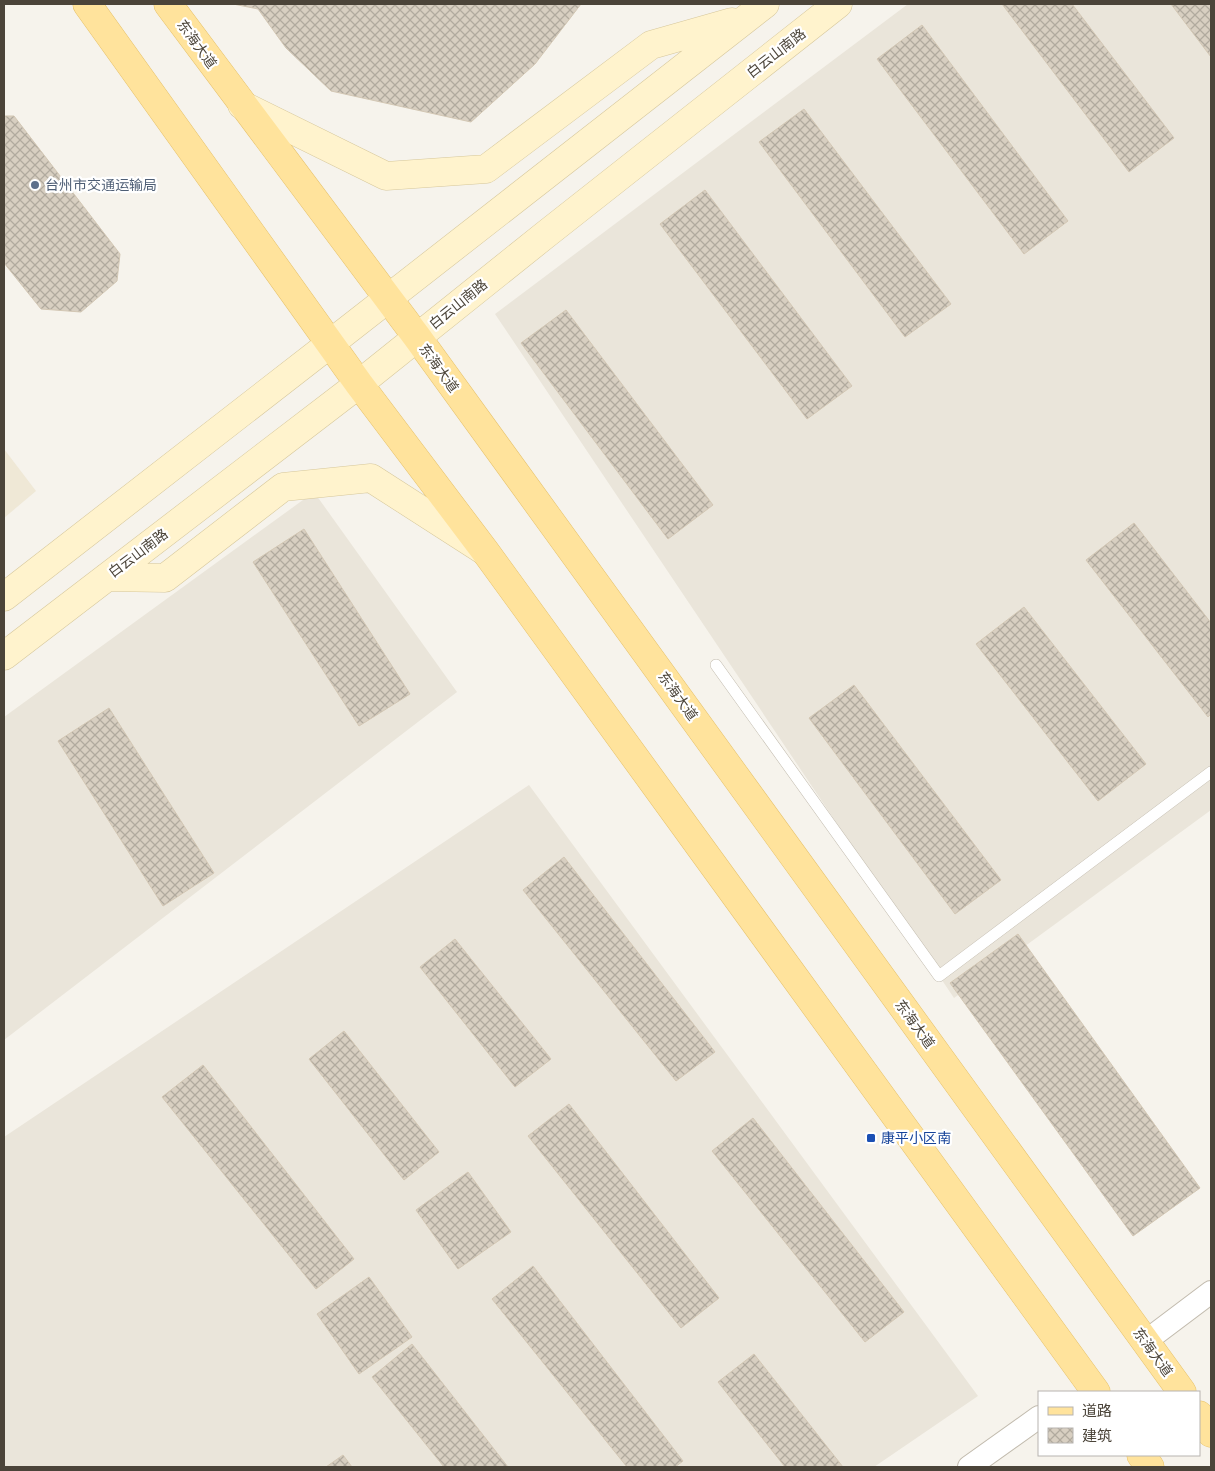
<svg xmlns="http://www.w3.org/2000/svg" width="1215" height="1471" viewBox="0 0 1215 1471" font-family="'Public Sans','Noto Sans SC',sans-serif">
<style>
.residential{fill:#eae5da}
.education{fill:#efe8d6}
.building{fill:url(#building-cross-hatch);stroke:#d3c7b4}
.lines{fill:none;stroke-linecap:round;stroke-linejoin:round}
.lane-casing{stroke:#c2bbae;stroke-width:12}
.street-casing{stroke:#c2bbae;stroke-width:24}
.secondary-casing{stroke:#d6c79b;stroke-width:29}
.primary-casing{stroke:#e6c16a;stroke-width:29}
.lane{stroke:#fff;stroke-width:11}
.street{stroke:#fff;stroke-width:22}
.secondary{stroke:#fff3cd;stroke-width:28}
.primary{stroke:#ffe39c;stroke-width:28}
.service-dot{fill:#5c6f8a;stroke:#fff;stroke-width:2}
.transit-dot{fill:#1a4fb4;stroke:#fff;stroke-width:2}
.labels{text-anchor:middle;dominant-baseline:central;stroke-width:4.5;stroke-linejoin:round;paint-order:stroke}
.street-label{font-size:14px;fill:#4b4439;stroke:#fff}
.service-label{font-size:14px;fill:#4e5e75;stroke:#fff;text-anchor:start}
.transit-label{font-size:14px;fill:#164399;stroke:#fff;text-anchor:start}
</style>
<defs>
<pattern id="building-cross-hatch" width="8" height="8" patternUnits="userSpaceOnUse" patternTransform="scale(1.25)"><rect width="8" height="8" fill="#d8cfc1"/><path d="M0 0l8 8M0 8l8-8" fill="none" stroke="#b1aa9e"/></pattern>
</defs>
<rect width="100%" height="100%" fill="#f6f3ec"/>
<path class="residential" d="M908,4h303v806l-257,188 -459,-684z
M314,492l143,200 -453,348v-323z
M529,785l449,611 -104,71h-870v-330z"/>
<path class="education" d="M4,449l32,42 -32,27z"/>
<path class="building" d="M233,4h348l-46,60 -64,58 -140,-31 -45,-43 -28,-39z
M1002,4h70l102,134 -45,34z
M1171,4h40v53z
M922,25l146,196 -44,33 -147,-195z
M804,109l147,195 -46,33 -146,-195z
M4,116h10l106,138 -3,27 -36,31 -40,-3 -37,-46z
M705,190l147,196 -45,33 -147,-195z
M566,310l147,195 -45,34 -147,-196z
M1134,523l77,100v91l-3,3 -122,-157z
M304,529l106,165 -51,32 -106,-164z
M1024,607l122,157 -48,37 -122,-157z
M854,685l147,195 -46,34 -146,-196z
M109,708l105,165 -51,33 -105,-165z
M564,857l151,195 -39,29 -153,-191z
M1018,934l182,254 -67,48 -183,-253z
M455,939l96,120 -36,28 -95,-120z
M344,1031l95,121 -35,28 -95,-121z
M203,1065l151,194 -38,30 -154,-192z
M569,1104l150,194 -38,30 -153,-192z
M753,1118l151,194 -39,30 -153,-191z
M468,1172l43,60 -53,37 -42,-59z
M533,1266l150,195 -8,6h-48l-135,-168z
M369,1277l43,60 -53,37 -42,-60z
M412,1344l96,123h-64l-72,-90z
M754,1354l89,113h-58l-67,-85z
M343,1455l9,12h-26z"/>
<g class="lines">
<g class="lane-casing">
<path id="lane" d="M716,665l223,311 272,-204"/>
</g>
<g class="street-casing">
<path id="street" d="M1146,1341l65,-49
M969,1467l70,-50"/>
</g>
<g class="secondary-casing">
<path id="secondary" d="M242,105l144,71 100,-7 165,-124 81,-23
M107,577l58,1 118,-91 88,-9 112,72
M4,597l327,-254 434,-339
M4,656l355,-272 186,-149 293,-231"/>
</g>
<g class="primary-casing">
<path id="primary" d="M87,4l272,380 126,167 611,841
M168,4l249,333 765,1055
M1199,1415l12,18
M1141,1455l9,12"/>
</g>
<use href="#lane" class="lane"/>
<use href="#street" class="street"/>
<use href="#secondary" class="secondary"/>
<use href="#primary" class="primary"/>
</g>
<circle class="service-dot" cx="35" cy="185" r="5"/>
<rect class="transit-dot" x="866" y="1133" width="10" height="10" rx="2.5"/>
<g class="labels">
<g class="street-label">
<text transform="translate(197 44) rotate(54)">东海大道</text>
<text transform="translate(776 53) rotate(-38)">白云山南路</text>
<text transform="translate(458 304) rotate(-39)">白云山南路</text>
<text transform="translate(439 368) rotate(54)">东海大道</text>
<text transform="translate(138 553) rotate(-37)">白云山南路</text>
<text transform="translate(678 696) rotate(54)">东海大道</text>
<text transform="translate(915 1024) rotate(54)">东海大道</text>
<text transform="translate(1153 1352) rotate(54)">东海大道</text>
</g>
<g class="service-label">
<text x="45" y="185">台州市交通运输局</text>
</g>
<g class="transit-label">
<text x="881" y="1138">康平小区南</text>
</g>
</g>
<rect width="1215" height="1471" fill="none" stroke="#4b4439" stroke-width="10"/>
<rect x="1038" y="1391" width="162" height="65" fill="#ffffff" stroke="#b7b4b0"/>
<rect x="1048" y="1407" width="25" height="8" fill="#ffe39c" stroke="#b7b4b0"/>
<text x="1082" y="1416" font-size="15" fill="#4b4439">道路</text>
<rect x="1048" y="1428" width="25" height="15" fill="url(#building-cross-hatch)" stroke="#b7b4b0"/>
<text x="1082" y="1441" font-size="15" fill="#4b4439">建筑</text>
</svg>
